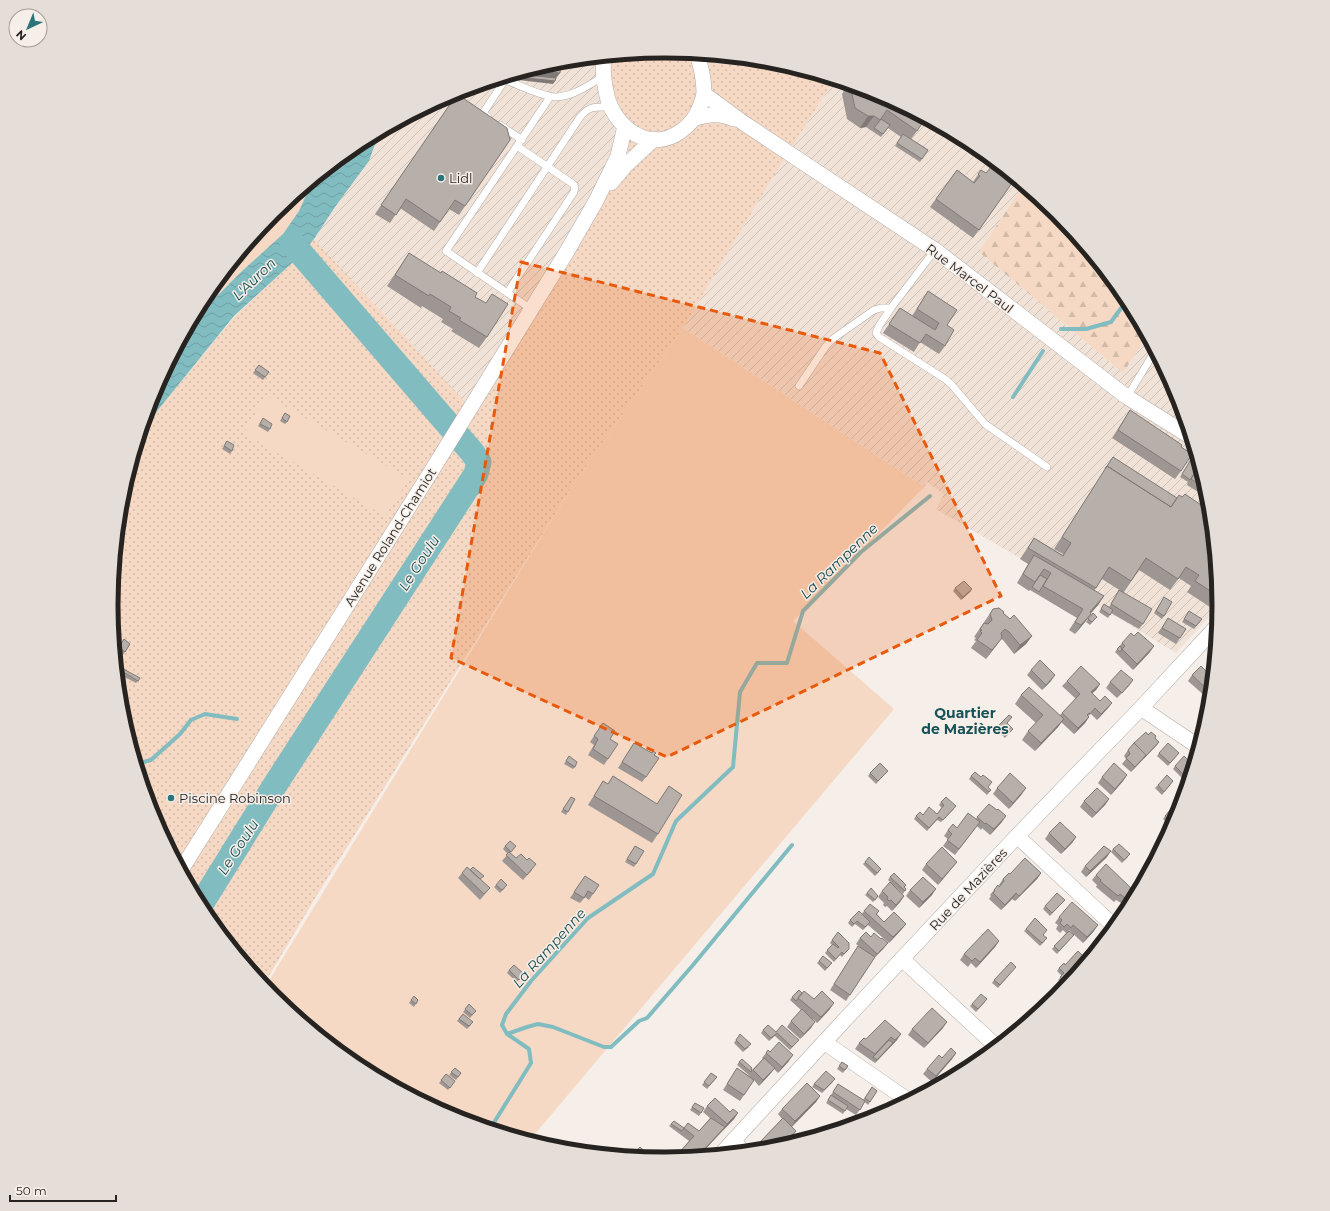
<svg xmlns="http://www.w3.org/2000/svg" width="1330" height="1211" viewBox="0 0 1330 1211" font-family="Montserrat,sans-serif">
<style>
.industrial{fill:url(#industrial-furrows)}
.grass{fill:url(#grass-dots)}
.forest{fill:url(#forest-firs)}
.green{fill:#f5d9c4}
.water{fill:url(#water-waves)}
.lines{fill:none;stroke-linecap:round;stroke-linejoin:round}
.stream{stroke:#81bcc0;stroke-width:4}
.river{stroke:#81bcc0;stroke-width:25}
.service-casing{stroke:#b3aca7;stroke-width:8}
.minor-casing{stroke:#b3aca7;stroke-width:16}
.service{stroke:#fff;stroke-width:7}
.minor{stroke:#fff;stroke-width:15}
.wall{fill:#9d9692}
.shaded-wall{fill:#807a77}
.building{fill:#b7afaa;stroke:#807a77}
.marked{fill:#e8590c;fill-opacity:0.2;stroke:#e8590c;stroke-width:3;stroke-dasharray:8 5;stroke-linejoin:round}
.poi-dot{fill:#2b757a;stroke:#f6eee8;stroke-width:1.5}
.labels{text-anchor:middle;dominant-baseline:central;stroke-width:3;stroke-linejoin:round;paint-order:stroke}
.poi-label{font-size:13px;fill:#262321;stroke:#f6eee8;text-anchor:start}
.street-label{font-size:13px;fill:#262321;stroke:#f6eee8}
.water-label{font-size:14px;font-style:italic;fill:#174c4f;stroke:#f6eee8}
.neighbourhood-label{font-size:14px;font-weight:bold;fill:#165256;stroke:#f6eee8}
.rim{fill:none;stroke:#262321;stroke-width:5}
</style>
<defs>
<pattern id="industrial-furrows" width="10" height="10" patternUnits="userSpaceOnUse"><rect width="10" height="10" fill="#f0e2d7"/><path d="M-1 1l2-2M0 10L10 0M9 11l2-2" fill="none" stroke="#cec2b8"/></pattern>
<pattern id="grass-dots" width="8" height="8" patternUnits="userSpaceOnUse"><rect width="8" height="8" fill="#f5d9c4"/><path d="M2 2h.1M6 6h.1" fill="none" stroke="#d2baa8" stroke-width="1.8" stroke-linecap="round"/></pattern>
<pattern id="forest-firs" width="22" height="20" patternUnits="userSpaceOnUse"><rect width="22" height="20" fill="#f5d9c4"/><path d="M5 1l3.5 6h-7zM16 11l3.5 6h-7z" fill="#d2baa8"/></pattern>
<pattern id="water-waves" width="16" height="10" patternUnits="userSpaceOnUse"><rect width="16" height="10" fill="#81bcc0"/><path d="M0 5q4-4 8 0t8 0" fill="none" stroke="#6fa1a5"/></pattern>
</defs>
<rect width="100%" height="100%" fill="#f6eee8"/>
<path class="industrial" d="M604,57l14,62v37l-148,252 -156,-169 21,-32 34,-46 9,-25 4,-5 71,-38 104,-31z
M834,80l43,13 85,46 -4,8 64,40 -43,65 144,121 24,-36 30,57 32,104 10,108 -43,47 -163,-99 -77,-45 8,-15 -17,-12 -3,5 -241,-159 87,-146z"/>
<path class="grass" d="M665,51l108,11 61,18 -64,102 -87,146 -108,154 -261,418 -51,86 -59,-73 -51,-96 -32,-104 -10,-108 10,-108 18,-58 19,-29 77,-94 67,-62 12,-15 156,168 148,-251v-37l-14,-62z
M312,182l-9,20 -8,-7z"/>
<path class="forest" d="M962,139l11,6 84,69 69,84 21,39 -24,36 -144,-121 43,-65 -64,-41z"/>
<path class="green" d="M295,195l8,7c-15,38 -61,66 -89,97 -14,16 -26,35 -39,52l29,-54 69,-84z
M683,328l241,159 -131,134 101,88 -365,432 -76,-23 -96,-52 -84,-69 -8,-10 310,-505z
M266,395l143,84 -24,37 -141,-83z"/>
<path class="water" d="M382,131l-4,5 -9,25 -34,46 -21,32 -12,15 -68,62 -76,94 -19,29 14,-46 22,-42 39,-52 27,-27 42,-38 16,-23 13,-29 45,-38z"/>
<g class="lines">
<path class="stream" d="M1061,329h25l25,-7 16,-22
M1013,397l30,-46
M136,764l15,-4 29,-26 11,-14 14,-6 32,5
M507,1034l20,-7 11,-3 15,3 51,20h7l28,-26 8,-3 46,-53 99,-120
M490,1129l41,-66 -2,-14 -22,-15 -5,-9 4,-11 25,-33 57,-63 65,-44 23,-53 57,-54 7,-75 17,-29h30l16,-52 58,-59 69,-56"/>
<path class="river" d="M200,906l75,-121 201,-311 3,-12 -7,-10 -180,-209"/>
<g class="service-casing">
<path id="service" d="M488,117l-5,-4 22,-33c14,5 29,13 44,16 18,5 40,-11 55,-20
M500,125l22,15
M935,250l-44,58 -12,18 -3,7 3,4 66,42 6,5 34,40 62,43
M477,273l103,-156c10,-12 16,-10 30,-10
M507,293l67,-101 1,-5 -2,-3 -56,-38
M531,309l-85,-58 104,-154
M799,386l27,-40 8,-8 40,-28 7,-2h10
M1127,397l28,-46
M736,1138l13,14"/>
</g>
<g class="minor-casing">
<path id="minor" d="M604,57c-2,13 0,26 3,39 8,32 43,58 74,35 7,-5 12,-10 16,-18 3,-6 6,-13 7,-20 0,-13 -3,-27 -7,-39
M704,94l41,30 190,126 192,147 64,40
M695,118c16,-4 24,-5 39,1
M611,183l15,-18 28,-26
M1141,708l58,39
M1017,836l98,91
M181,870l253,-403 132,-214 30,-52 22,-45 7,-30
M902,959l95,88
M824,1042l85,59
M721,1154l119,-129 177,-189 124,-128 77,-83"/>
</g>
<use href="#service" class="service"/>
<use href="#minor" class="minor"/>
</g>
<path class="wall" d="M848,84l29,9 40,38 -6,8 17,11 -8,12 -25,-16 6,-9 -13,-9 -7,9 -15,-10 -6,1 -13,-9 -5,-25z
M457,94l54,44 -52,77 -10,-6 -15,22 -34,-23 -10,15 -15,-9z
M957,170l16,12 8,-12 5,3 26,10 -39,55 -43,-31z
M409,253l66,44 12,40 -8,11 -28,-17 2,-2 -12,-7 2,-3 -21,-13 -1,2 -34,-22z
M928,291l19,34 -2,21 -6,8 -19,-12 -6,10 -31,-19 17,-25 12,8z
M259,365l10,7 -6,8 -10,-7z
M1130,410l51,37v24l-6,8 -63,-41z
M285,413l2,9 -2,2 -5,-3z
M263,418l7,11 -2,3 -10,-6z
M227,441l5,10 -2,3 -8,-5z
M1113,457l105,138 -8,12 -23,-15 4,-6 -12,-8 -9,12 -31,-20 -15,22 19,32 -4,5 -28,-16 -3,5 -9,-6 5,-8 5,3 10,-17 2,1 -19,-12 -8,12 10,5 -6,9 -7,8v1l-6,8 -10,12 -6,-4 8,-12 -47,-28 -1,1 -12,-8 11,-19 -8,-5 14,-21 29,17v-1l-9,-5z
M1192,458l12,25 -6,9 -11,-7 1,-3 -8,-5z
M955,588l17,1 -2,3 -9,8 -8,-9z
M1164,597v19l-2,3 -8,-6z
M993,609l10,4 29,23 -6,8 -12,10 -11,-14 -2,-1 -15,20 -15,-11 5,-7 -2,-1 2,-2 -2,-1z
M1189,611l11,11 -6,7 -12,-7z
M1097,617l-7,8 -4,-3 2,-3z
M1168,618l12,20 -4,6 -18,-11z
M124,639l6,5 -7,11 -6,-5z
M1122,643l28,9 -17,18 -18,-18z
M116,665l24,13 -4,5 -19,-10z
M1031,670l20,11 -9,9 -15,-15z
M1192,675l20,2 -1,16 -5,4 -18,-16z
M1133,680l-4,6 -12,12 -11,-10 4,-6z
M1067,681l33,3 -4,6 -4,3 8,8 12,2 -4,5 -11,12 -6,-6 -3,2 1,1 -4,6 -11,11 -13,-12 -3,5 -23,24 -13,-11 6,-9 8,-8 -21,-19 6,-9 39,20 16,-16 -14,-13z
M1012,717l-5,6 6,6 -8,9 -9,-9 2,-3z
M603,723l7,16 -2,20 -4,6 -16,-10 6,-10 -4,-3z
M1148,735l7,3 4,4 -28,30 -9,-8 4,-5 -2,-3 4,-6 6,-7z
M634,743l20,12 -8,22 -4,5 -24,-14z
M1159,753h20l-11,13 -11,-10z
M569,756l6,11 -2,2 -9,-5z
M1193,765l-10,14 -10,-10 2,-3z
M870,773l15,1 -9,10 -8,-8z
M1127,775l-4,6 -12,14 -13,-12 4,-6z
M613,776l44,28 12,-18 -11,48 -6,9 -64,-38 15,-24 5,3z
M971,776l20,14 -4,5 -18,-16z
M1173,781l-11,14 -7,-7 3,-3z
M997,788l25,6 -13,15 -16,-15z
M571,797l4,2 -9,16 -5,-3z
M1109,799l-4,6 -13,13 -12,-11 4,-6z
M941,802l13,7 -13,13 -4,-2 -10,11 -13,-12 2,-3 7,-1 14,-1 5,-6 -3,-3z
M1165,816l12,1 -7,9 -7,-7z
M977,817l25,5 -12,13 -8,-7 -1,2 -4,-4 -22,29 -12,-9 5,-7 -4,-3 4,-6 9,-2 19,-9z
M1049,833l27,4 -4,6 -11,11 -16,-15z
M505,846h11l-6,7 6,5 16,12 -9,10 -21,-19 6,-7 -5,-5z
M635,846l9,5 -10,16 -9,-5z
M1113,849l15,8 -6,6 -11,-11z
M1107,857l-21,20 -5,-5 4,-6z
M865,862l14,10 -4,4 -12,-12z
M957,862l-19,23 -16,-15 4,-6z
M462,873l19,7 9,8 -10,12 -22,-22z
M1041,873l-4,6 -22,22 -3,-2 -11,11 -12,-11 2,-3 -1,-1 4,-5 6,-4 -1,-1 4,-6 7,-5z
M1148,873l-5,9 -1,-1z
M1096,875l32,20 -7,8 -5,-3 -2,2 -18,-15 1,-2 -5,-5z
M585,876l14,9 -10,15 -4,-3 -5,6 -10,-5z
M890,877l16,12 -3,5 -15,-14z
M496,885l9,3 -5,5 -6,-6z
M910,890l22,5 -13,13 -13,-12z
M882,891l22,5 -4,6 -8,9 -5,-5 -2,1 -2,-2 1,-2 -6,-6z
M867,893l9,6 -3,3 -8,-7z
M1137,893l-12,21 -6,-7 4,-5z
M1063,902l-13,14 -7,-7 2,-3z
M864,911h15l-2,3 7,8 22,2 -4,5 -13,14 -21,-18 -5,5 -8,-6 -3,3 -4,-4 2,-3 12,-6z
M1059,917l35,14 -11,12 -14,-13v1l5,4 -17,19 -5,-5 14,-16 -3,-3 -3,3 -4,-4 2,-4 -3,-2z
M1026,929l17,6 2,6 -5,5 -16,-15z
M1108,935l-14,18 -4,-4 4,-5z
M860,938l24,10 -10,10 -28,43 -16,-11 28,-44 3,2 -5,-4z
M832,940l17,9 -7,8 -2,-2 -6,7 -9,-9 7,-8 -2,-2z
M999,941l-4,6 -19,21 -5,-5 -3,4 -8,-7 4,-6z
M1083,956l-12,14 1,6 -8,9 -6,-5 4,-4 -5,-5 2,-3z
M819,961l13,2 -7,8 -8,-8z
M1016,967l-18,21 -6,-5 2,-3z
M509,970l15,4 -7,8 -10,-9z
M802,993l28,16 -13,14 -4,-4 -2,9 -11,11 -13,-12 4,-6 10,-11 -11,-10 2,-3z
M411,1000h7l-4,7 -5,-4z
M985,1002l-9,10 -6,-6 2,-2z
M469,1004l7,7 -6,7 -7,-6z
M463,1014l8,11 -4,4 -10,-8z
M885,1020l12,20 -22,23 -20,-14 4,-6 7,-4z
M943,1028l-19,20 -16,-13 4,-6z
M763,1030l13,2 23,8 -9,10 -15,-14 -6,5 -8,-8z
M736,1040l13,7 -6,5 -9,-9z
M770,1052l19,9 -11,12 -4,-4 -3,4 -12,13 -5,-6 -14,21 -17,-11 14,-22 14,9 -14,-12 2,-3 13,8 11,-11 -1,-1 4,-5z
M956,1053l-4,6 -20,23 -9,-8 4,-5 15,-11z
M842,1062l6,4 -5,7 -6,-4z
M455,1068l6,5 -5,7 -7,-5z
M711,1073l6,4 -10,12 -5,-4z
M446,1074l9,7 -7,9 -9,-7z
M833,1082l-11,11 -10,-6 2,-3z
M838,1084l25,16 9,-13 5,4 -9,14 -3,-3 -9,13 -10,-6 -3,5 -17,-11z
M820,1096l-4,6 -24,25v10l-19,12 -13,2 -4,-3 4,-6 22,-23 -4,-5 4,-5z
M695,1103l9,5 -5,8 -9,-6z
M707,1106l31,7 -4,6 -36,38 -23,2 -2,-2 2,-3 5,-3 9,-10 -20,-15 5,-5 10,7 4,-5 11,8 11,-13 -7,-6z
M635,1153l18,6 -18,-2 -2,-1z"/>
<path class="shaded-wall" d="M531,69l29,4 -6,8h1l-2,3 -51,-6z
M868,116h6l-8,11 -6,1z
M972,589l-2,3 -9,8 2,-3z
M1104,596l-6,9 -14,16 6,-9z
M1091,614l-6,8 -10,12 6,-9z
M1032,636l-6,8 -12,10 6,-9z
M1002,638l-6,8 -10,13 6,-9z
M1154,646l-4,6 -17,18 4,-6z
M1055,675l-4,6 -9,9 4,-5z
M1100,684l-4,6 -9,8 4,-6z
M1112,703l-4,5 -11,12 4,-6z
M1089,717l-4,6 -11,11 4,-6z
M1064,719l-6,8 -23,24 6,-8z
M1159,742l-2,3 -26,27 4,-5z
M1127,775l-4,6 -12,14 4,-6z
M1026,788l-4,6 -13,15 4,-6z
M1109,799l-4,6 -13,13 4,-5z
M1006,816l-4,6 -12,13 4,-6z
M1076,837l-4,6 -11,11 4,-5z
M1111,851l-4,6 -21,20 4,-6z
M957,862l-4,5 -15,18 4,-6z
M1041,873l-4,6 -22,22 4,-5z
M936,889l-4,6 -13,13 4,-6z
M1016,893l-4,6 -11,11 4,-5z
M904,896l-4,6 -8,9 4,-6z
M906,924l-4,5 -13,14 4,-6z
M1098,925l-4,6 -11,12 4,-6z
M999,941l-4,6 -19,21 4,-6z
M888,943l-4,5 -11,11 4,-5z
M834,1003l-4,6 -13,14 4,-6z
M815,1022l-4,6 -11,11 4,-5z
M947,1022l-4,6 -19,20 4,-5z
M901,1034l-4,6 -22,23 2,-3z
M956,1053l-4,6 -20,23 4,-6z
M793,1055l-4,6 -11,12 4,-6z
M775,1068l-4,5 -12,13 4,-6z
M820,1096l-4,6 -25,25 4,-6z
M738,1113l-4,6 -11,11 4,-6z
M725,1127l-4,5 -23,25h-1z
M796,1131l-4,6 -9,9 -2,1z"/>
<path class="building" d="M561,61l-1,12 -29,-4 26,-7z
M517,74l39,4 -1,3 -46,-5z
M850,85l27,8 48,26 -8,12 -30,-21 -7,10 -6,-4h-6l-13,-8z
M457,94l50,34 3,12 -45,66 -10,-6 -15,22 -34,-23 -10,16 -15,-10z
M881,119l9,6 -7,9 -9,-6z
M903,134l25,16 -6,9 -25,-16z
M991,167l21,16 -33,47 -43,-31 21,-29 17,13 6,-7 -2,-2 3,-4 5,3z
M409,253l32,20 1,-2 35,22 -2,4 11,6 6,-9 16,10 -21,33 -28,-17 2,-2 -12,-7 2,-4 -21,-13 -1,2 -34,-21z
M928,291l29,19 -10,15 7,5 -9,16 -19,-12 -6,9 -31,-19 11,-16 35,22 4,-7 -22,-14z
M259,365l10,7 -4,5 -10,-7z
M1130,410l52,35 -1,2 11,7 -11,17 -63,-41z
M285,413l5,3 -3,6 -5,-4z
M263,418l9,6 -2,5 -10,-5z
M227,441l7,4 -2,6 -8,-5z
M1113,457l64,41 -6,9 -64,-41 -2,3z
M1192,458l6,5 1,3 -9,14 -8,-6z
M1107,466l64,41 8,-12 3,2 3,-3 25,17 8,85 -23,-15 4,-6 -13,-8 -8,12 -32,-21 -15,23 -22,-14 -13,21 -68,-40 6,-10 29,18 8,-13 -9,-6z
M1199,466l5,17 -2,3 -11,-7z
M1034,555l70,41 -14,16 1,2 -10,11 -6,-3 8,-13 -40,-23 8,-13 -7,-4 -9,13 -12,-8z
M1040,575l7,4 -8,13 -7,-5z
M964,581l8,8 -9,8 -8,-9z
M1119,590l33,19 -9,15 -32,-20z
M1164,597l8,5 -8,14 -8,-5z
M1104,604l9,6 -3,5 -9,-6z
M999,608l5,4 -1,1 7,6 4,-4 18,21 -12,9 -11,-13 -4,-3 -4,4 1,5 -10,12 -15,-10 5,-7 -2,-2 2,-1 -2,-1 4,-6 4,1 4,-4 -2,-6 3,-5z
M1189,611l13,8 -6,7 -12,-7z
M1093,613l4,4 -5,5 -4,-3z
M1168,618l18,11 -6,9 -18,-10z
M1138,632l16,14 -17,18 -15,-15 3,-3 -3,-3 9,-10 3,3z
M124,639l6,5 -5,8 -6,-5z
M1120,646l2,3 -2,3 -3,-3z
M1040,660l15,15 -9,10 -15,-15z
M116,665l24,13 -2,3 -21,-13z
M1081,666l19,18 -9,8 9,9 5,-5 7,7 -11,11 -6,-6 -5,6 -1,-1 -2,2 2,2 -11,11 -16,-15 18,-19 -13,-13z
M1201,666l11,11 -1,14 -1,1 -18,-17z
M1121,670l12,10 -11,13 -12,-11z
M1029,687l35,32 -23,24 -13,-12 15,-16 -22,-20z
M1009,715l3,2 -5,6 6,6 -6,6 -9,-9z
M603,723l12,8 -5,8 8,5 -10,15 -15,-10 5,-10 -4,-3z
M1146,732l2,3 3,-3 5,4 -1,2 4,4 -15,16 2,-3 -12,-12z
M634,743l18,10 1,-2 3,2 -2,2 5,3 -13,19 -24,-15z
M1134,743l12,12 -11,12 -9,-9 4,-4 -2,-4z
M1168,743l11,10 -9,10 -11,-10z
M569,756l8,6 -2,5 -9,-6z
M1184,756l9,9 -1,3 -7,8 -10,-10z
M880,763l8,8 -10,10 -8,-8z
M1114,763l13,12 -12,14 -13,-12z
M975,772l6,5 2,-2 9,7 -4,5 3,3 -2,2 -18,-16z
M1010,773l16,15 -13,15 -16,-15z
M1167,775l6,6 -9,11 -6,-7z
M613,776l44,28 12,-18 13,9 -24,39 -64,-38 9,-15 5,3z
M1097,788l12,11 -13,14 -12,-12z
M571,797l4,2 -7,13 -5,-3z
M946,797l10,9 -13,14 -4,-3 -10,11 -13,-12 4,-4 3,3 6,-8 8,7 7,-9 -3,-3z
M989,804l8,6 1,-1 8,7 -12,13 -8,-6 -1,1 -8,-7z
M1170,810l7,7 -5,6 -7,-7z
M968,813l12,9 -21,27 -12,-9 5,-6 -4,-4 5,-6 4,4z
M1060,822l16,15 -11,12 -16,-16z
M510,841l6,5 -5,6 -6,-6z
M1119,844l11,10 -6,6 -11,-11z
M635,846l9,5 -8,13 -9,-5z
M1104,846l7,5 -21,20 -5,-5z
M942,847l15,15 -15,17 -16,-15z
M509,852l7,6 5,-4 6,6 2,-2 7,6 -9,11 -21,-20z
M869,857l12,12 -4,4 -12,-11z
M1025,858l16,15 -22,23 -3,-3 -11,12 -12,-12 2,-2 -1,-1 4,-5 1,2 5,-6 -1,-2 6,-6 1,1z
M1106,864l26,25 -7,9 -5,-4 -2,2 -18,-15 1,-1 -5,-5z
M467,867l23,21 -6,6 -22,-21z
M473,867l11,9 -4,3 -10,-9z
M894,873l12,12 -2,2 2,2 -1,2 -15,-14z
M585,876l14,9 -6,9 -5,-3 -4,7 -10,-6z
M923,877l13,12 -13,13 -13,-12z
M501,879l6,6 -5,5 -6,-5z
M890,882l14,14 -8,9 -5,-5 -2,1 -2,-2 1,-2 -6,-6z
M871,888l7,8 -3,4 -8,-7z
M1134,890l3,3 -8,15 -6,-6z
M1057,893l8,7 -13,13 -7,-7z
M1072,902l26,23 -11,12 -14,-12 -2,3 -4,-4 -3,3 -4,-4 2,-3 -3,-3z
M870,904l9,7 -3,3 8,8 10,-10 12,12 -13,13 -29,-26z
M859,911l11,11 -5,5 -8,-6 -3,3 -4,-4z
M1035,918l12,12 -4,5 4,3 -5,5 -16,-14z
M988,929l11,12 -19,21 -5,-4 -3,3 -8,-7z
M1069,931l5,4 -15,16 -5,-5z
M838,932l11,11v6l-5,5 -2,-2 -6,7 -9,-9 6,-6 5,4 1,-1 -7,-7z
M866,932l5,5 3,-4 7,6 1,-1 6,5 -11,11 -17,-16z
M1105,932l3,3 -10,12 -4,-3z
M858,946l17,11 -25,38 -16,-11z
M1078,951l5,5 -12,14 3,3 -8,9 -6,-5 4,-4 -5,-5 5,-5 1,2z
M823,956l9,7 -5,5 -8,-7z
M1011,962l5,5 -16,18 -6,-5z
M514,965l10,9 -5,6 -10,-10z
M799,990l3,3 -6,8 -4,-4z
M804,991l10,8 8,-8 12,12 -13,14 -23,-19z
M981,994l6,5 -9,10 -6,-5z
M414,996l4,4 -2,4 -5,-4z
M469,1004l7,7 -4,4 -7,-6z
M932,1008l15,14 -19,21 -16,-14z
M802,1009l13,13 -11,12 -13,-13z
M463,1014l10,8 -4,4 -10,-7z
M885,1020l16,14 -6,6 -4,-3 -16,17 -16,-11 5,-5 2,1z
M768,1025l8,7 6,-7 17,15 -7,7 -15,-14 -6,5 -8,-8z
M740,1034l11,10 -6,5 -9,-9z
M889,1040l4,3 -16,17 -4,-3z
M779,1042l14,13 -11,12 -16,-14 2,-3 2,2z
M951,1048l5,5 -20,23 -9,-7 12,-14 3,3z
M764,1058l11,10 -12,12 -10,-10z
M742,1059l10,9 -1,2h1l-1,2 -12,-10z
M842,1062l6,4 -3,4 -6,-4z
M455,1068l6,5 -3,4 -7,-5z
M737,1068l17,12 -10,15 -17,-11z
M826,1071l9,8 -11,11 -10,-6z
M711,1073l6,4 -8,9 -5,-4z
M446,1074l9,7 -5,7 -9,-8z
M947,1075l5,3 -10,5z
M807,1083l13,13 -25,25 -13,-12z
M838,1084l27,17 -5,9 -27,-18z
M872,1087l5,4 -7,11 -5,-4z
M831,1095l17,11 -3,5 -17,-11z
M715,1098l15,14 3,-3 5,4 -11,11 -20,-18z
M695,1103l9,5 -3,5 -9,-6z
M711,1118l14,9 -28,30h-2l-5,-5 -5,6 -6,-5 15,-17 -10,-8 4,-5 11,8z
M783,1118l13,13 -15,16 -12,3 -9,-8z
M674,1121l10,7 -2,3 -11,-7z
M823,1131l3,2 -5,2z
M806,1137l2,2 -5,1z
M640,1147l13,12 -13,-1 -5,-5z
M678,1150l2,1 -3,4 -2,-1z"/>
<path class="marked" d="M521,262l359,91 121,243 -334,161 -216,-99z"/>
<g class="poi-dot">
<circle cx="441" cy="178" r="4"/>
<circle cx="171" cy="798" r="4"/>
</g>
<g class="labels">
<g class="poi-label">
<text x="449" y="178">Lidl</text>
<text x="179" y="798">Piscine Robinson</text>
</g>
<g class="street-label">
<text transform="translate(970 278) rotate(37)">Rue Marcel Paul</text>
<text transform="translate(390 537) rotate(-58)">Avenue Roland-Chamiot</text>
<text transform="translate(968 889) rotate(-47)">Rue de Mazières</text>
</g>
<g class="water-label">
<text transform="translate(254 279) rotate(-44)">L'Auron</text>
<text transform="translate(839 561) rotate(-44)">La Rampenne</text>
<text transform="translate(419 563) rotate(-57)">Le Goulu</text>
<text transform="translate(238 847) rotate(-57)">Le Goulu</text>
<text transform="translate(549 948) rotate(-48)">La Rampenne</text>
</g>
<g class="neighbourhood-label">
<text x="965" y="713">Quartier<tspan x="965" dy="16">de Mazières</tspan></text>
</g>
</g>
<path d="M0 0H1330V1211H0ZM118 605a547 547 0 1 1 1094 0a547 547 0 1 1-1094 0Z" fill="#e5ded8" fill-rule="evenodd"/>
<path class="rim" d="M118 605a547 547 0 1 1 1094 0a547 547 0 1 1-1094 0Z"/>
<g transform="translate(28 28) rotate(224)"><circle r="19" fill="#f6eee8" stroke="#a39d98"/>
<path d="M0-3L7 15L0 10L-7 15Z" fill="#2b757a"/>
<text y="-6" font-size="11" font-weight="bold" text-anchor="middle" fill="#262321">N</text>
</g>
<path d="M10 1195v6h106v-6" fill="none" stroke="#262321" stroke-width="2"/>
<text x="16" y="1195" font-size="12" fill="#262321" stroke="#f6eee8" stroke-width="3" paint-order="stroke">50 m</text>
</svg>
